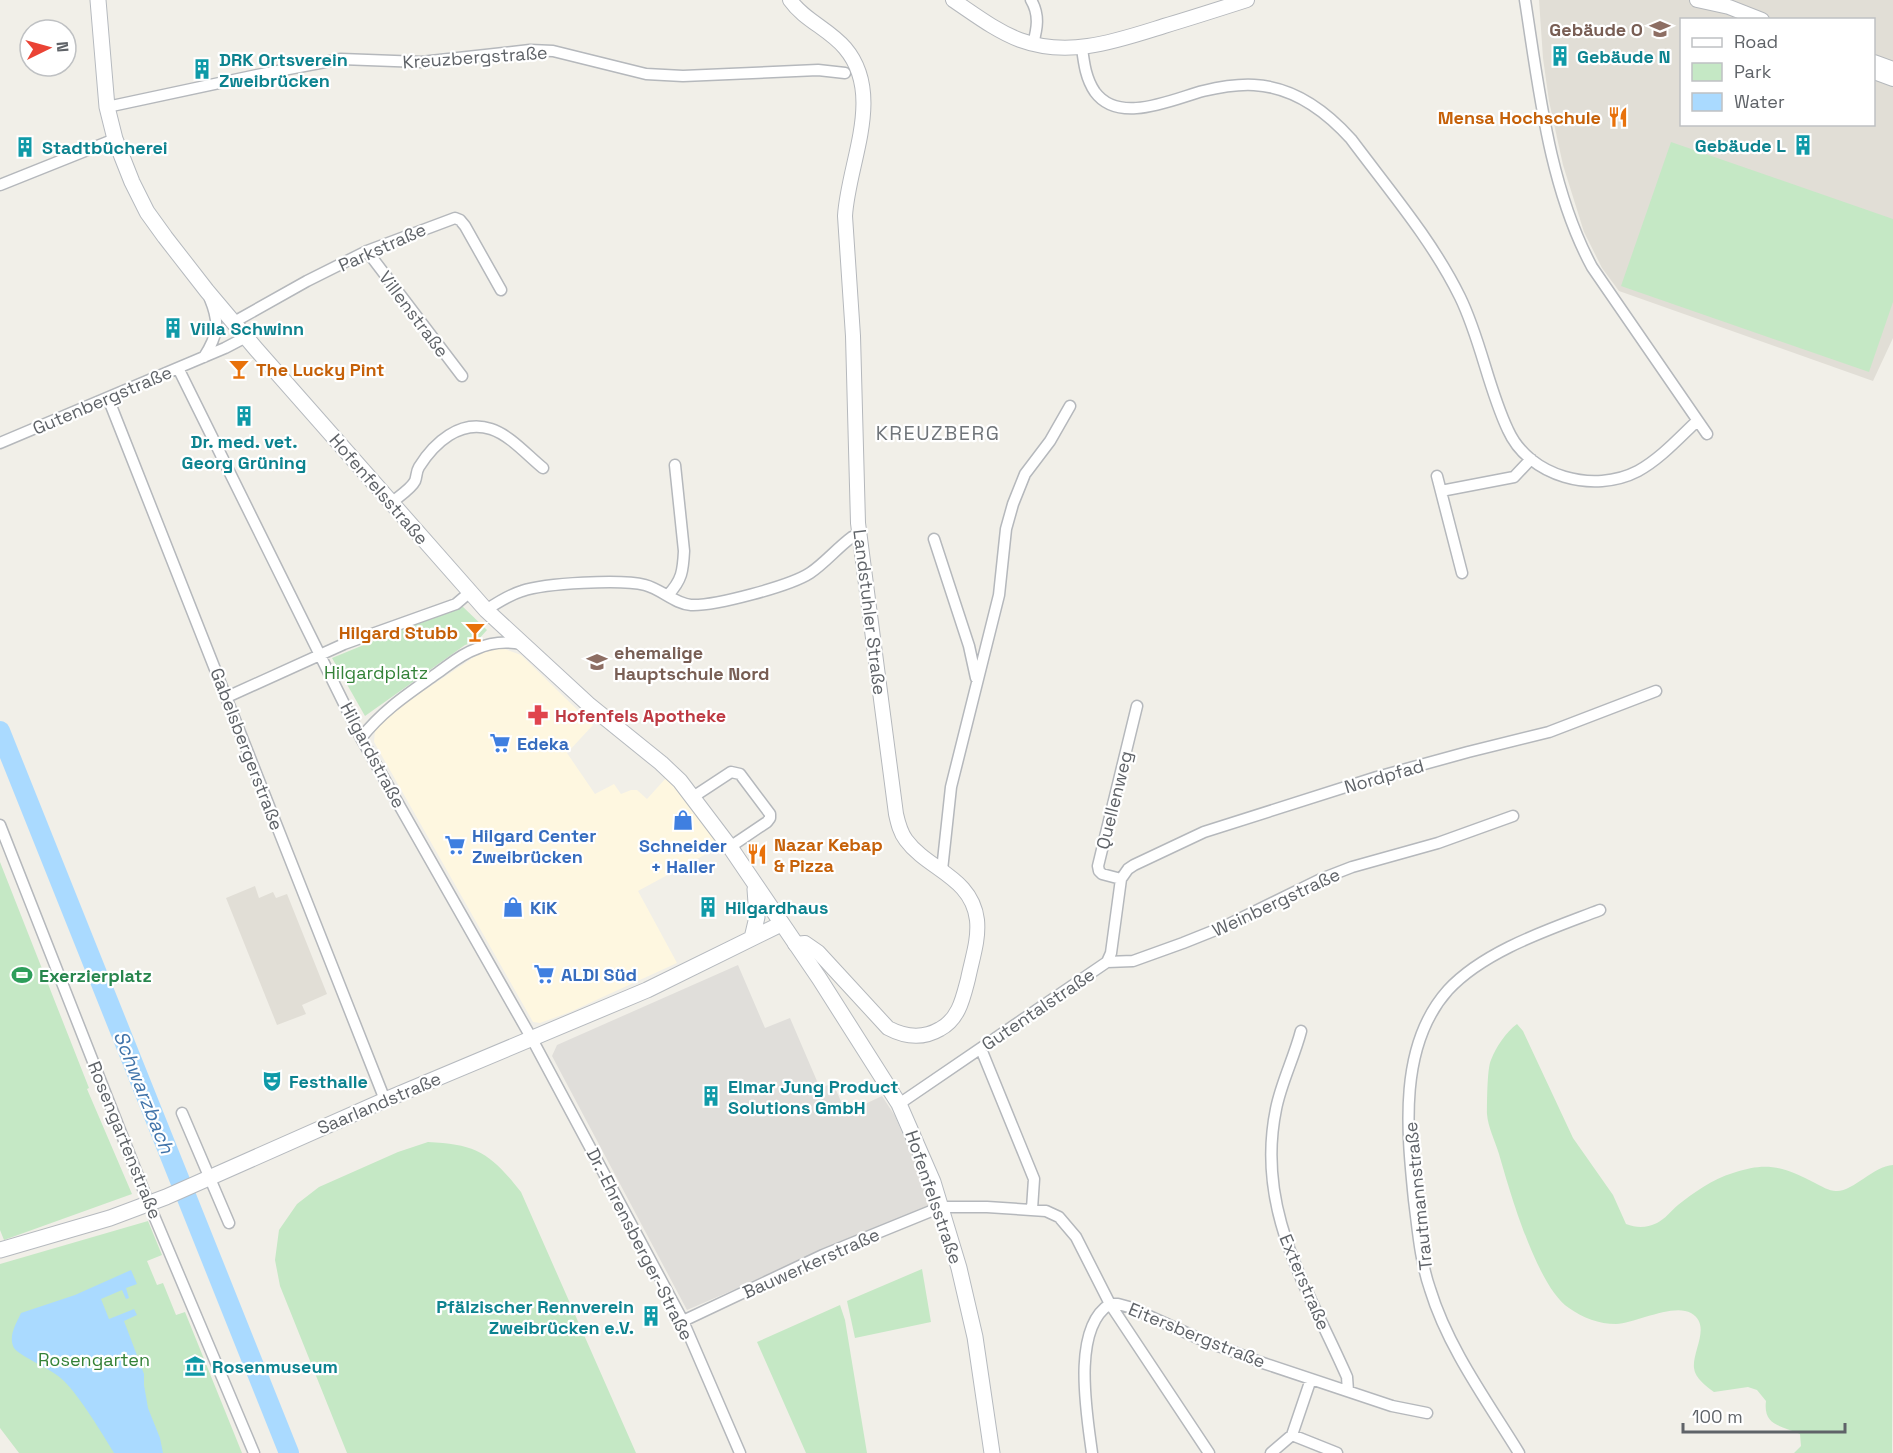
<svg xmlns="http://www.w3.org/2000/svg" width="1893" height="1453" viewBox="0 0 1893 1453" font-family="'Space Grotesk',sans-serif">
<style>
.commercial{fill:#fef7e0}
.industrial{fill:#e0deda}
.education{fill:#e1ded6;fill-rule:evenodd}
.green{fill:#c5e8c5}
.water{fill:#aadaff}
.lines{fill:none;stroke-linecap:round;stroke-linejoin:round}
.river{stroke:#aadaff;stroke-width:20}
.minor-casing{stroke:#b5b8bc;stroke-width:13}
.tertiary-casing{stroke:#b5b8bc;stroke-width:16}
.secondary-casing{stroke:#b6babf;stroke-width:17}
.minor{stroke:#fff;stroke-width:10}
.tertiary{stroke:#fff;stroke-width:14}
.secondary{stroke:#fff;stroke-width:15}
.labels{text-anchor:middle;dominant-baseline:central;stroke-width:4.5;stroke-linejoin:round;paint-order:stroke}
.education-label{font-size:18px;font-weight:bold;fill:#785e54;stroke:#fff;text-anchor:end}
.culture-label{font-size:18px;font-weight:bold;fill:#0d838f;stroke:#fff;text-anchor:start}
.street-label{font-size:18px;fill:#5f6368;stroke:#fff}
.food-label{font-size:18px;font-weight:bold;fill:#c56008;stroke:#fff;text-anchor:end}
.park-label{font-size:18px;fill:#348238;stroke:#fff}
.health-label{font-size:18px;font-weight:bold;fill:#be3a42;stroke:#fff;text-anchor:start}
.shop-label{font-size:18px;font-weight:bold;fill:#366cbe;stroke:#fff;text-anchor:start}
.leisure-label{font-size:18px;font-weight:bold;fill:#27864d;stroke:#fff;text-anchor:start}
.neighbourhood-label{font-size:20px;letter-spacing:1.5px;fill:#70757a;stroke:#fff}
.water-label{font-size:20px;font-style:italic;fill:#4174aa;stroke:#fff}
</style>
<rect width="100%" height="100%" fill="#f1efe8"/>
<path class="commercial" d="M502,648l19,7 72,70 -26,28 28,41 19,-10 7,10 10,-4h6l10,9 19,-21 27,29 26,40 -81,44 39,72 -107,49 -30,11 -7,-1 -159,-280 1,-11 8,-13 97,-65z"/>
<path class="industrial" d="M738,965l27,63 25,-10 30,70 13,-5 13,30 36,-17 13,20 37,88 -245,106 -135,-254 5,-11z"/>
<path class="education" d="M1539,0h354v338l-20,43 -254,-90 -17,-23 -18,-36 -21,-67 -14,-64 -6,-43zM1682,20h192v104h-192z
M255,886l4,12 14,-6 3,6 11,-4 40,100 -25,11 4,9 -29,11 -51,-127z"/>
<path class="green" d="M1671,142l222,77v83l-24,70 -248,-86z
M461,605l26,25 -10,11 -12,4 -100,71 -33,-58z
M0,862l89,226 -2,1 45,105 -128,46 -4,-10z
M1517,1024l6,7 50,107 40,57 13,29c11,4 20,4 31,-1 8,-4 14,-12 21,-18 15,-12 35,-26 55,-32 35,-12 50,-6 82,10 6,3 14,8 21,8 17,1 37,-25 57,-26l-1,288h-98l7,-7 -1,-12c-20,-9 -37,-8 -34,-33l-9,-11 -9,-3 -34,5c-8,-6 -19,-14 -20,-24 -2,-17 18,-43 -3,-55 -18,-10 -55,10 -75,11 -17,0 -33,-6 -47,-16 -32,-21 -59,-116 -70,-154 -4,-13 -11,-27 -12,-40 0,-9 0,-46 4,-54 5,-13 15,-28 26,-36z
M428,1142c49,2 63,12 93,50l115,261h-289l-67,-167 -5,-26 4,-30 18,-26 22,-17 79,-35z
M148,1221l14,34 -15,6 10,24 6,-2 13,32 9,-3 57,141h-223l-19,-25v-164z
M922,1269l9,53 -76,16 -8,-37z
M840,1305l5,15 22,133h-61l-49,-111z"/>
<path class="water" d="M131,1270l6,14 -11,4 3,10 -3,1 -4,-9 -21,9 8,20 25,-10 3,6 -13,6 20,53v11l4,23 12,30 3,15h-49c-12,-20 -34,-56 -50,-72 -10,-11 -45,-25 -50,-33 -6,-12 2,-24 7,-35l54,-18z"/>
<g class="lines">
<path class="river" d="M0,731l289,722"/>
<g class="minor-casing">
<path id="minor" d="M1031,0c9,15 6,29 2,44
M1525,0c14,89 24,187 67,267l115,167
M1082,48c2,16 4,31 13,44 24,33 78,7 108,-1 17,-4 34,-7 51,-6 40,2 71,25 97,54 38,51 81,101 109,158 21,43 28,91 48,133 21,47 86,64 130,41 22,-12 41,-33 59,-50
M107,107l150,-32 84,-16 80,3 109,-12 23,1 93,23 37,2 135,-6 27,3
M0,185l115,-46
M367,251l95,125
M234,322l73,-41 60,-30 88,-33 5,2 5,6 36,64
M204,357c14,-22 16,-34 6,-58
M178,368l183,370 171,301 151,282 57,132
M108,398l277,702
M0,443l225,-95 21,-11
M1437,476l25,97
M1441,491l73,-14 17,-18
M391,503c7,-6 20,-14 24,-22 2,-5 1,-9 4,-14 15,-24 41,-48 72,-38 19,6 37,27 52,39
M934,539l35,107 7,32
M668,595c14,-15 15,-24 16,-44l-9,-86
M486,610c12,-8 23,-15 36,-19 23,-8 100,-12 123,-6 16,4 30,19 46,20 24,1 99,-19 119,-32 15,-10 27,-25 42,-36l7,-3
M227,697l117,-53 112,-40 14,-12
M361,738c22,-28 47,-44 75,-64 13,-9 25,-20 40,-25 15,-7 30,-8 46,-5
M693,797l38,-25 9,2 30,40v4l-3,4 -37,25
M0,825l149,379 105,249
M942,870l9,-83 48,-192 7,-66 7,-25 12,-30 25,-33 20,-35
M1121,879l-19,-5 -3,-3 -1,-5 39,-160
M1107,962l26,-1 50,-18 40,-16 98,-48 31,-12 86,-24 75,-27
M1301,1031c-7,27 -20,52 -25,78 -21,102 32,179 71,268l1,14
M981,1049l53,130 -2,30
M899,1104l208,-142 4,-9 10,-74 7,-10 6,-4 70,-33 173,-55 91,-25 81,-20 107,-41
M182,1113l47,110
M1110,1304h8l11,3 71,32 60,23 132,44 35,7
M683,1321l140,-66 118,-48h46l59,4 13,6 17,20 34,67 99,149
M1292,1435l45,18
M1092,1453c-5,-38 -21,-125 18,-149
M1271,1453l21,-18 19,-56
M1519,1453c-32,-52 -71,-105 -89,-164 -10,-29 -12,-59 -16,-89 -7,-69 -16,-154 34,-210 37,-40 103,-61 152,-80"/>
</g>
<g class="tertiary-casing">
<path id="tertiary" d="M790,0c14,20 39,29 55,48 40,47 3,115 0,168l8,120 5,187 38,291c2,9 4,18 10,26 22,30 66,37 71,80 2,20 -5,39 -9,59 -5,19 -9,40 -28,50 -17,10 -35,8 -52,-1l-70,-76 -13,-9 -10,1
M953,0c21,14 43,31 67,40 49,18 96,1 144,-14 27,-8 55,-17 83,-26
M1697,0l32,7 33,13
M1874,62l19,7
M1874,72l19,7"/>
</g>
<g class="secondary-casing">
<path id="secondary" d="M98,0l9,107 8,32 17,43 15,30 18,25 42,54 49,58 230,261 102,94 73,59 19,18 50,66 89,131 80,126 34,78 26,86 16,69 17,116
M752,938l5,-21 -2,-28
M0,1250l110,-32 56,-21 219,-97 262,-110 134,-66"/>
</g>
<use href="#minor" class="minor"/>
<use href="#tertiary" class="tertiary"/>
<use href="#secondary" class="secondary"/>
</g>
<defs>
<g id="university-bare" transform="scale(1.62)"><path d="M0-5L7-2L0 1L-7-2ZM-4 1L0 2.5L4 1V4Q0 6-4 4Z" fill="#8d6e63" stroke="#fff" stroke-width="2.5" paint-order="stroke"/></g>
<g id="building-bare" transform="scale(1.62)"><path d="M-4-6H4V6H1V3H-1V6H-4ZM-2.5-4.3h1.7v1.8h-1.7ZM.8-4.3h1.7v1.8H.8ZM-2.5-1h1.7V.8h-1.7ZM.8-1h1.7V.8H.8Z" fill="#0f9aa8" stroke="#fff" stroke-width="2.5" paint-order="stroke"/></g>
<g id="restaurant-bare" transform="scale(1.62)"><path d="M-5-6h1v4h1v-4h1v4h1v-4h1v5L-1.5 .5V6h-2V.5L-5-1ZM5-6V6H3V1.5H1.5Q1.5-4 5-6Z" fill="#e8710a" stroke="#fff" stroke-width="2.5" paint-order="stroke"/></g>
<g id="bar-bare" transform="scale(1.62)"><path d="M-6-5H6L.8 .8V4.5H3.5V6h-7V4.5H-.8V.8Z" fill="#e8710a" stroke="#fff" stroke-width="2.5" paint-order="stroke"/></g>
<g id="school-bare" transform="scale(1.62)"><path d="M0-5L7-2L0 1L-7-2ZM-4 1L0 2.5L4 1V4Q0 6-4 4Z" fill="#8d6e63" stroke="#fff" stroke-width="2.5" paint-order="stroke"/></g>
<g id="pharmacy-bare" transform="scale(1.62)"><path d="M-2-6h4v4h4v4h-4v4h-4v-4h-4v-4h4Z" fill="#e0444e" stroke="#fff" stroke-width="2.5" paint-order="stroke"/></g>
<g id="supermarket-bare" transform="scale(1.62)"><path d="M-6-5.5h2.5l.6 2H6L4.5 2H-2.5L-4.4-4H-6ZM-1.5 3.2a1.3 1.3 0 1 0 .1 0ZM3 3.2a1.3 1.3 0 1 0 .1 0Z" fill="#3f7fe0" stroke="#fff" stroke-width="2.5" paint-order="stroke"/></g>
<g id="shop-bare" transform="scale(1.62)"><path d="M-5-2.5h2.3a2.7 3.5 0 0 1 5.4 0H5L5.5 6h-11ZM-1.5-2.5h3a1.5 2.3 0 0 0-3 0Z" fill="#3f7fe0" stroke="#fff" stroke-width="2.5" paint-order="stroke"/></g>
<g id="stadium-bare" transform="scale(1.62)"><path d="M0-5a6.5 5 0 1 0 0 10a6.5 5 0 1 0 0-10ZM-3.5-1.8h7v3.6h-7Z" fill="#2e9e5b" stroke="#fff" stroke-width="2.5" paint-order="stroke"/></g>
<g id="theatre-bare" transform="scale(1.62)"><path d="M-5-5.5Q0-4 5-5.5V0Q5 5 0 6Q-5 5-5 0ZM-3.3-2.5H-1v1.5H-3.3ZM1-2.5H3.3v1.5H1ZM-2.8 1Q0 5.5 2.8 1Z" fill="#0f9aa8" stroke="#fff" stroke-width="2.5" paint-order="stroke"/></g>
<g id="museum-bare" transform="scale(1.62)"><path d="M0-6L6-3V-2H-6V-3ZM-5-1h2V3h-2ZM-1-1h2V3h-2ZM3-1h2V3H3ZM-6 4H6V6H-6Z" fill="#0f9aa8" stroke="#fff" stroke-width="2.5" paint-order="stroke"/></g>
</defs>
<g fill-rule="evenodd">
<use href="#university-bare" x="1660" y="29"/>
<use href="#building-bare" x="1560" y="56"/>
<use href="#building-bare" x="202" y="69"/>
<use href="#restaurant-bare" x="1618" y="117"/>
<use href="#building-bare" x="1803" y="145"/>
<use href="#building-bare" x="25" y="147"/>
<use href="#building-bare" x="173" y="328"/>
<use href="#bar-bare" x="239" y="369"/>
<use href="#building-bare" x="244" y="416"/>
<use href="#bar-bare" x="475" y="632"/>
<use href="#school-bare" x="597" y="662"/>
<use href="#pharmacy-bare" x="538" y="715"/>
<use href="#supermarket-bare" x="500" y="743"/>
<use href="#shop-bare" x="683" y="820"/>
<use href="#supermarket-bare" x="455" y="845"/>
<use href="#restaurant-bare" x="757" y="854"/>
<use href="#shop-bare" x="513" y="907"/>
<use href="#building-bare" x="708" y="907"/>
<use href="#supermarket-bare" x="544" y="974"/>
<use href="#stadium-bare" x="22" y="975"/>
<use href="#theatre-bare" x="272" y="1081"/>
<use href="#building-bare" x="711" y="1096"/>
<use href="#building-bare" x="651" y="1316"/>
<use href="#museum-bare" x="195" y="1366"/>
</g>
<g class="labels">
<g class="education-label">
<text x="1643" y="29">Gebäude O</text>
<text x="614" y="652" text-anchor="start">ehemalige<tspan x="614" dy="21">Hauptschule Nord</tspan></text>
</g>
<g class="culture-label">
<text x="1577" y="56">Gebäude N</text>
<text x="219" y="59">DRK Ortsverein<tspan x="219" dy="21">Zweibrücken</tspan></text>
<text x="1786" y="145" text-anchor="end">Gebäude L</text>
<text x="42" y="147">Stadtbücherei</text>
<text x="190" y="328">Villa Schwinn</text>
<text x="244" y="441" text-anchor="middle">Dr. med. vet.<tspan x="244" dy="21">Georg Grüning</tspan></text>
<text x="725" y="907">Hilgardhaus</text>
<text x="289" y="1081">Festhalle</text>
<text x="728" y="1086">Elmar Jung Product<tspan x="728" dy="21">Solutions GmbH</tspan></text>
<text x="634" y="1306" text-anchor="end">Pfälzischer Rennverein<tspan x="634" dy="21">Zweibrücken e.V.</tspan></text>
<text x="212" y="1366">Rosenmuseum</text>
</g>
<g class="street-label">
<text transform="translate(475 57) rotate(-4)">Kreuzbergstraße</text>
<text transform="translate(382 247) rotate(-24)">Parkstraße</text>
<text transform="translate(414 314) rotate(53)">Villenstraße</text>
<text transform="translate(102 400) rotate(-23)">Gutenbergstraße</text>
<text transform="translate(379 489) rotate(49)">Hofenfelsstraße</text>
<text transform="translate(870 612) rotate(83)">Landstuhler Straße</text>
<text transform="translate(247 749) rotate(69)">Gabelsbergerstraße</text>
<text transform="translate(373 755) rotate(62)">Hilgardstraße</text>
<text transform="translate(1384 776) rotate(-16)">Nordpfad</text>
<text transform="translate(1114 800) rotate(-76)">Quellenweg</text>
<text transform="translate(1276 902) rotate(-25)">Weinbergstraße</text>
<text transform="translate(1038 1009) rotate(-34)">Gutentalstraße</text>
<text transform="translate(379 1103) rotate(-23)">Saarlandstraße</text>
<text transform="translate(125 1140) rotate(68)">Rosengartenstraße</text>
<text transform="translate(1418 1196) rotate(-96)">Trautmannstraße</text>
<text transform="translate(934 1197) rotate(71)">Hofenfelsstraße</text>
<text transform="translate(640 1244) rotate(63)">Dr.-Ehrensberger-Straße</text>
<text transform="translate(811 1263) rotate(-24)">Bauwerkerstraße</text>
<text transform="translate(1305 1282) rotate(67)">Exterstraße</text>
<text transform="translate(1197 1335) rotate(22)">Eitersbergstraße</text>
</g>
<g class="food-label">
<text x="1601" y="117">Mensa Hochschule</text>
<text x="256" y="369" text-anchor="start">The Lucky Pint</text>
<text x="458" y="632">Hilgard Stubb</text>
<text x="774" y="844" text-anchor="start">Nazar Kebap<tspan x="774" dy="21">&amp; Pizza</tspan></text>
</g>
<g class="park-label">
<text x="376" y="672">Hilgardplatz</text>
<text x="94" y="1359">Rosengarten</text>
</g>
<g class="health-label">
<text x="555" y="715">Hofenfels Apotheke</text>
</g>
<g class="shop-label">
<text x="517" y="743">Edeka</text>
<text x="472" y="835">Hilgard Center<tspan x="472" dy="21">Zweibrücken</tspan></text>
<text x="683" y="845" text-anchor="middle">Schneider<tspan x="683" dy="21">+ Haller</tspan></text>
<text x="530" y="907">KiK</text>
<text x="561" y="974">ALDI Süd</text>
</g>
<g class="leisure-label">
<text x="39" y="975">Exerzierplatz</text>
</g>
<g class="neighbourhood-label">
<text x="938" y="433">KREUZBERG</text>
</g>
<g class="water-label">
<text transform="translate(144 1092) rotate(68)">Schwarzbach</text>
</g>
</g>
<rect x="1680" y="18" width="195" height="108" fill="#ffffff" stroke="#bfc1c3" stroke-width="1.5"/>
<rect x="1692" y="38" width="30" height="9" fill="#ffffff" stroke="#bfc1c3" stroke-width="1.5"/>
<text x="1734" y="48" font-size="18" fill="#5f6368">Road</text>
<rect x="1692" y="63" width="30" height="18" fill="#c5e8c5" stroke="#bfc1c3" stroke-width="1.5"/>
<text x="1734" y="78" font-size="18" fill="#5f6368">Park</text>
<rect x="1692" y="93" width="30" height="18" fill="#aadaff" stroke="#bfc1c3" stroke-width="1.5"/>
<text x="1734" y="108" font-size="18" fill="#5f6368">Water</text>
<g transform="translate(48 48) rotate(85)"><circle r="28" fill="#ffffff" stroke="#bfc1c3" stroke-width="1.5"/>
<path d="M0-4.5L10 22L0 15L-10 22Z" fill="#ea4335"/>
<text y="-9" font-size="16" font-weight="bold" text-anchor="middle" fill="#5f6368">N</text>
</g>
<path d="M1683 1423v9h162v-9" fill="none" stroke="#5f6368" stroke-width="3"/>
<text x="1692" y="1423" font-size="18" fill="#5f6368" stroke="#ffffff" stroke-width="4.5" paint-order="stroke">100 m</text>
</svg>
